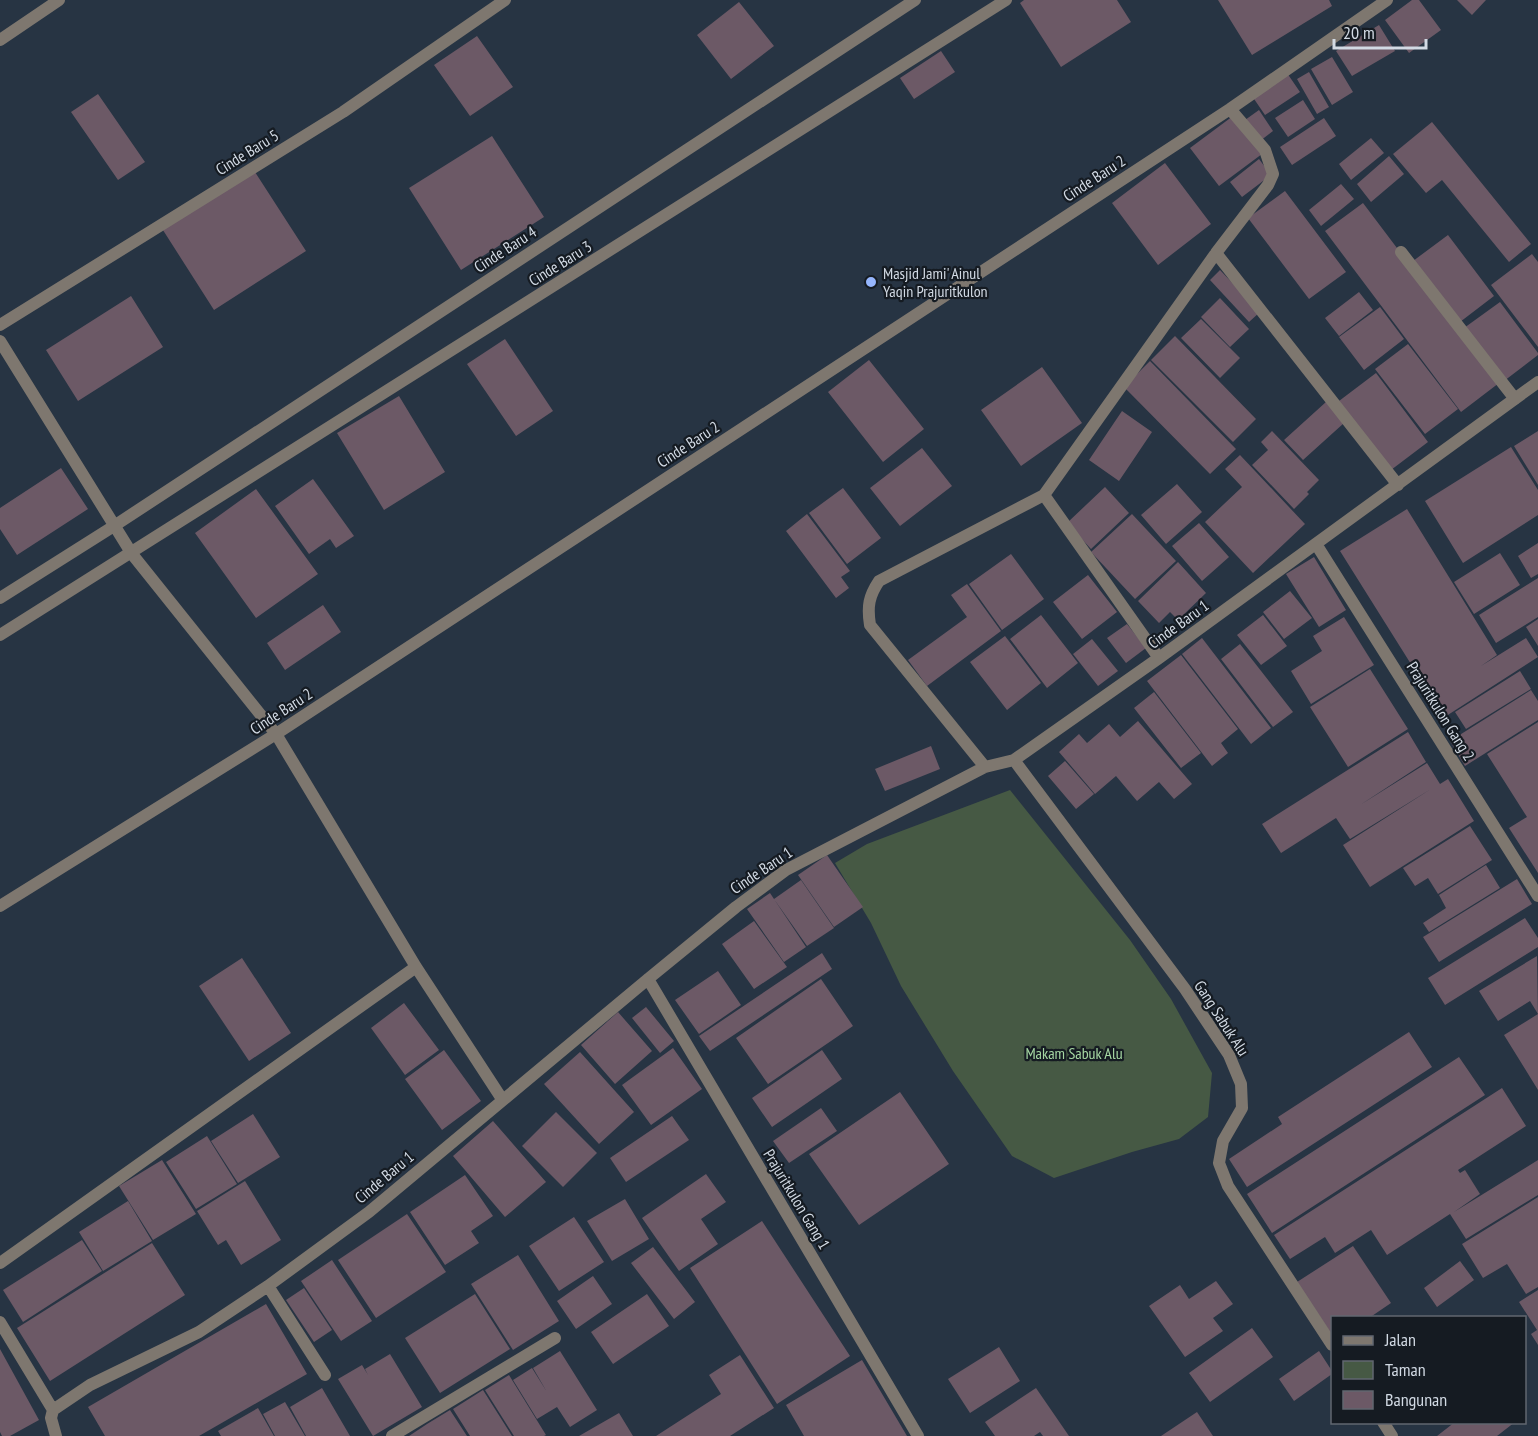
<svg xmlns="http://www.w3.org/2000/svg" width="1538" height="1436" viewBox="0 0 1538 1436" font-family="'PT Sans Narrow',sans-serif">
<style>
.green{fill:#465944}
.building{fill:#6c5966}
.lines{fill:none;stroke-linecap:round;stroke-linejoin:round}
.street{stroke:#7e776f;stroke-width:12}
.poi-dot{fill:#96b6fd;stroke:#151b22;stroke-width:2}
.labels{text-anchor:middle;dominant-baseline:central;stroke-width:4.5;stroke-linejoin:round;paint-order:stroke}
.street-label{font-size:16px;fill:#d2dae4;stroke:#151b22}
.poi-label{font-size:16px;fill:#d2dae4;stroke:#151b22;text-anchor:start}
.park-label{font-size:16px;fill:#a6d8a3;stroke:#151b22}
</style>
<rect width="100%" height="100%" fill="#273443"/>
<path class="green" d="M1010,790l120,150 41,59 41,74 -4,44 -29,22 -47,13 -78,26 -42,-22 -59,-85 -52,-85 -30,-63 -36,-60 32,-19z"/>
<path class="building" d="M1024,0h93l14,22 -70,45 -41,-64z
M1218,0h111l3,6 -80,49z
M1412,0h7l22,30 -32,23 -24,-33z
M1457,0h29l-14,15z
M739,2l35,44 -43,33 -34,-44z
M1379,25l16,26 -43,25 -16,-25z
M477,36l36,51 -43,29 -36,-51z
M941,51l14,21 -41,27 -14,-21z
M1332,57l21,35 -21,13 -21,-36z
M1309,72l20,35 -12,7 -20,-35z
M1287,73l13,19 -35,23 -13,-19z
M98,94l47,68 -27,18 -47,-68z
M1303,100l12,19 -27,18 -13,-19z
M1259,110l14,21 -13,10 -15,-21z
M1233,116l29,38 -43,32 -29,-38z
M1324,118l12,18 -44,29 -12,-18z
M1432,122l99,122 -22,18 -67,-82 -16,13 -33,-39z
M492,136l52,81 -83,53 -52,-82z
M1371,138l13,15 -33,27 -12,-16z
M1389,156l15,18 -33,28 -14,-18z
M1259,159l12,16 -29,22 -12,-15z
M1165,163l46,61 -53,41 -46,-62z
M253,169l53,82 -92,59 -53,-83z
M1341,184l13,15 -33,27 -12,-16z
M1285,191l61,81 -37,27 -61,-81z
M1363,203l136,180 -38,29 -136,-181z
M1448,235l46,61 -34,26 -47,-61z
M1532,254l6,8v85l-47,-62z
M1220,270l40,42 -11,10 -39,-42z
M1359,292l14,18 -34,26 -14,-18z
M131,296l32,51 -85,54 -32,-51z
M1220,298l29,31 -19,18 -29,-30z
M1500,302l38,51v2l-34,26 -40,-53z
M1380,307l24,32 -40,31 -25,-33z
M1201,319l39,39 -20,20 -39,-40z
M1175,336l81,83 -23,23 -82,-82z
M505,339l48,72 -37,25 -49,-72z
M1408,344l50,65 -33,25 -50,-65z
M869,360l55,69 -41,33 -55,-70z
M1150,361l86,88 -26,25 -86,-87z
M1042,367l40,56 -61,43 -40,-56z
M1376,373l52,69 -37,28 -52,-69z
M399,396l46,76 -61,38 -47,-77z
M1326,402l18,21 -41,37 -19,-20z
M1122,411l30,21 -33,49 -30,-21z
M1272,431l47,49 -12,12 2,2 -15,15 -42,-44 16,-15 -7,-8z
M1538,431v54l-24,-39z
M1511,447l27,43v25l-75,48 -38,-62z
M922,448l30,38 -52,40 -30,-38z
M1240,455l65,69 -52,49 -48,-51 37,-35 -17,-18z
M61,468l27,41 -71,46 -17,-26v-21z
M313,479l41,57 -18,12 -6,-9 -21,15 -34,-48z
M1177,484l25,28 -36,32 -25,-29z
M1105,487l24,26 -38,36 -24,-26z
M843,488l38,50 -34,26 -38,-51z
M256,489l62,85 -62,44 -61,-85z
M1407,509l90,146 -16,11 45,-28 12,19 -98,63 -13,-21 4,-3 -91,-145z
M807,514l43,57 -9,6 8,11 -13,10 -50,-67z
M1132,514l44,47 -41,38 -44,-47z
M1199,523l30,34 -27,24 -30,-35z
M1538,543v31l-7,4 -13,-22z
M1500,553l20,32 -46,29 -20,-32z
M1011,554l33,45 -42,31 -33,-46z
M1314,557l32,53 -27,17 -33,-53z
M1178,562l28,31 -28,27 -8,-8 -11,11 -21,-22z
M1088,575l29,37 -35,27 -29,-37z
M1538,578v39l-42,26 -17,-28z
M967,584l34,47 -74,55 -19,-26 59,-43 -16,-22z
M1290,591l22,27 -28,21 -21,-27z
M323,605l18,27 -56,38 -18,-27z
M1041,615l37,48 -31,25 -37,-49z
M1263,615l24,31 -26,19 -24,-30z
M1344,617l30,48 -63,39 -20,-33 31,-20 -9,-15z
M1538,619v27l-12,-19z
M1127,624l19,24 -20,15 -19,-25z
M1005,636l36,47 -34,27 -37,-48z
M1202,638l69,90 -20,16 -69,-90z
M1092,639l26,32 -20,15 -25,-32z
M1240,644l53,68 -20,15 -52,-68z
M1181,655l57,74 -17,14 7,10 -16,13 -65,-85z
M1370,669l38,60 -60,38 -38,-60z
M1520,671l11,18 -65,40 -11,-17z
M1531,690l7,11v19l-73,46 -15,-25z
M1154,692l47,61 -20,15 -47,-60z
M1138,721l54,63 -18,15 -15,-17 -22,19 -21,-25 -21,18 -36,-42 20,-18 8,9 22,-19 11,13z
M1538,722v151l-29,-45 18,-11 -40,-63z
M1408,732l18,30 -66,43 67,-42 13,21 8,-5 26,42 -104,66 -27,-42 88,-56 -81,50 -14,-21 -55,35 -19,-29z
M931,746l9,23 -55,22 -10,-22z
M1065,761l29,33 -18,15 -28,-33z
M1470,826l22,34 -54,34 -10,-16 -13,8 -12,-18z
M827,855l36,52 -29,20 -36,-52z
M1486,865l14,23 -71,44 -6,-9 23,-15 -7,-13z
M1517,879l15,25 -93,58 -16,-25z
M801,880l33,48 -27,18 -33,-47z
M770,893l36,54 -22,15 -37,-53z
M1525,918l13,20v9l-93,58 -17,-27z
M754,921l33,46 -33,22 -32,-45z
M822,953l10,16 -122,82 -11,-15z
M1537,956l1,58 -8,-13 -32,20 -19,-30z
M242,958l49,75 -42,28 -50,-75z
M718,971l23,34 -42,29 -24,-34z
M821,979l32,47 -85,58 -32,-46z
M404,1003l35,47 -34,25 -34,-47z
M646,1007l28,34 -14,12 -28,-35z
M618,1012l34,39 -37,33 -34,-39z
M1538,1014v76l-34,-55z
M1409,1032l23,35 -185,120 -18,-28 53,-35 -4,-7z
M673,1048l29,41 -51,36 -29,-40z
M444,1050l37,51 -39,29 -37,-51z
M822,1050l20,29 -70,48 -20,-29z
M580,1052l54,60 -35,32 -55,-60z
M1459,1057l26,38 -213,138 -25,-39z
M1502,1088l24,38 -68,44 2,3 5,-3 15,24 -26,18 84,-52v35l-72,44 -16,-25 -63,41 -16,-25 -36,23 -10,-16 -35,22 -16,-24z
M900,1092l49,72 -90,61 -50,-71z
M821,1108l16,23 -48,32 -16,-22z
M556,1112l41,41 -34,34 -41,-41z
M253,1114l27,43 -42,26 -27,-42z
M672,1116l17,24 -63,42 -16,-24z
M493,1121l53,61 -41,35 -52,-61z
M207,1136l30,48 -41,25 -30,-47z
M162,1160l34,54 -43,26 -34,-54z
M706,1174l20,28 -25,17 17,25 -39,27 -37,-53z
M465,1175l28,41 -22,15 8,12 -34,22 -35,-53z
M245,1181l36,59 -40,25 -15,-25 -8,5 -21,-34z
M1538,1197v90l-12,7 -19,-30 -24,14 -21,-34z
M625,1199l24,40 -37,22 -25,-40z
M128,1201l24,40 -49,30 -24,-39z
M407,1214l39,58 -70,46 -38,-58z
M574,1217l30,45 -45,29 -30,-45z
M762,1221l88,135 -73,48 -87,-136z
M82,1240l20,31 -79,51 -20,-32z
M152,1243l33,52 -135,86 -33,-53z
M1353,1246l38,57 -22,15h-37v17l-35,-53z
M653,1247l42,55 -21,17 -43,-56z
M518,1255l41,66 -46,29 -42,-66z
M332,1260l40,61 -31,20 -40,-60z
M1460,1261l14,19 -37,27 -13,-19z
M593,1276l19,28 -36,25 -19,-28z
M1216,1281l17,23 -20,14 10,13 -38,26 -36,-51 31,-21 9,14z
M304,1288l28,42 -18,12 -28,-42z
M1538,1290v55l-7,-11 6,-4 -18,-28z
M475,1294l35,55 -70,44 -35,-55z
M647,1294l22,32 -56,38 -22,-32z
M266,1304l41,70 -108,62h-94l-17,-29z
M1252,1328l21,29 -63,45 -21,-29z
M999,1347l21,34 -50,32 -22,-34z
M0,1349l39,71 -29,16h-8l-2,-4z
M560,1351l37,59 -27,17 -13,-20 -20,12 -24,-39 19,-12 15,24 -14,-24z
M1319,1351l13,20v3l-38,27 -15,-22z
M390,1354l32,53 -49,29 -35,-57 24,-14 6,10 -3,-6z
M740,1355l34,53 -44,28h-74l65,-42 -12,-19z
M862,1360l45,76h-103l-18,-31z
M509,1375l37,60 -2,1h-30l-29,-46z
M322,1388l28,48h-44l-16,-29z
M1036,1388l33,48h-26l-3,-4 -6,4h-39l-10,-14z
M483,1390l29,46h-42l-17,-27z
M285,1402l20,34h-30l-12,-22z
M258,1408l16,28h-53l-3,-5z
M450,1410l17,26h-58l18,-12z
M1197,1412l16,24h-52z
M619,1413l14,23h-54z
M1455,1422h60l-18,14h-60z"/>
<g class="lines">
<path class="street" d="M0,40l59,-40
M1401,252l114,147
M1216,253l182,232
M0,325l343,-213 162,-112
M0,341l132,213 144,180 140,233 86,132
M1044,495l115,163
M1316,544l222,352
M0,598l114,-72 801,-526
M0,635l1006,-635
M1014,760l171,229 44,66 12,29 1,24 -19,33 -4,22 9,23 104,159
M985,767l-115,-142c-3,-19 -1,-29 9,-44l165,-86 172,-242 52,-68 5,-11 -8,-24 -35,-41
M0,906l276,-172 954,-625 157,-109
M648,979l270,457
M0,1263l416,-296
M268,1286l57,89
M0,1322l53,88
M1383,1422l9,14
M56,1436l-5,-18 2,-8 37,-25 109,-53 69,-46 101,-74 279,-233 88,-72 50,-37 199,-103 29,-7 145,-102 379,-276
M392,1436l163,-98"/>
</g>
<circle class="poi-dot" cx="871" cy="282" r="6"/>
<g class="labels">
<g class="street-label">
<text transform="translate(247 152) rotate(-32)">Cinde Baru 5</text>
<text transform="translate(1094 178) rotate(-33)">Cinde Baru 2</text>
<text transform="translate(505 249) rotate(-33)">Cinde Baru 4</text>
<text transform="translate(560 263) rotate(-32)">Cinde Baru 3</text>
<text transform="translate(688 444) rotate(-33)">Cinde Baru 2</text>
<text transform="translate(1178 624) rotate(-36)">Cinde Baru 1</text>
<text transform="translate(281 711) rotate(-33)">Cinde Baru 2</text>
<text transform="translate(1441 711) rotate(58)">Prajuritkulon Gang 2</text>
<text transform="translate(761 870) rotate(-34)">Cinde Baru 1</text>
<text transform="translate(1222 1018) rotate(57)">Gang Sabuk Alu</text>
<text transform="translate(384 1177) rotate(-40)">Cinde Baru 1</text>
<text transform="translate(797 1199) rotate(59)">Prajuritkulon Gang 1</text>
</g>
<g class="poi-label">
<text x="883" y="273">Masjid Jami' Ainul<tspan x="883" dy="18">Yaqin Prajuritkulon</tspan></text>
</g>
<g class="park-label">
<text x="1074" y="1053">Makam Sabuk Alu</text>
</g>
</g>
<rect x="1331" y="1316" width="195" height="108" fill="#151b22" stroke="#616770" stroke-width="1.5"/>
<rect x="1343" y="1336" width="30" height="9" fill="#7e776f" stroke="#616770" stroke-width="1.5"/>
<text x="1385" y="1346" font-size="18" fill="#d2dae4">Jalan</text>
<rect x="1343" y="1361" width="30" height="18" fill="#465944" stroke="#616770" stroke-width="1.5"/>
<text x="1385" y="1376" font-size="18" fill="#d2dae4">Taman</text>
<rect x="1343" y="1391" width="30" height="18" fill="#6c5966" stroke="#616770" stroke-width="1.5"/>
<text x="1385" y="1406" font-size="18" fill="#d2dae4">Bangunan</text>
<path d="M1334 39v9h92v-9" fill="none" stroke="#d2dae4" stroke-width="3"/>
<text x="1343" y="39" font-size="18" fill="#d2dae4" stroke="#151b22" stroke-width="4.5" paint-order="stroke">20 m</text>
</svg>
